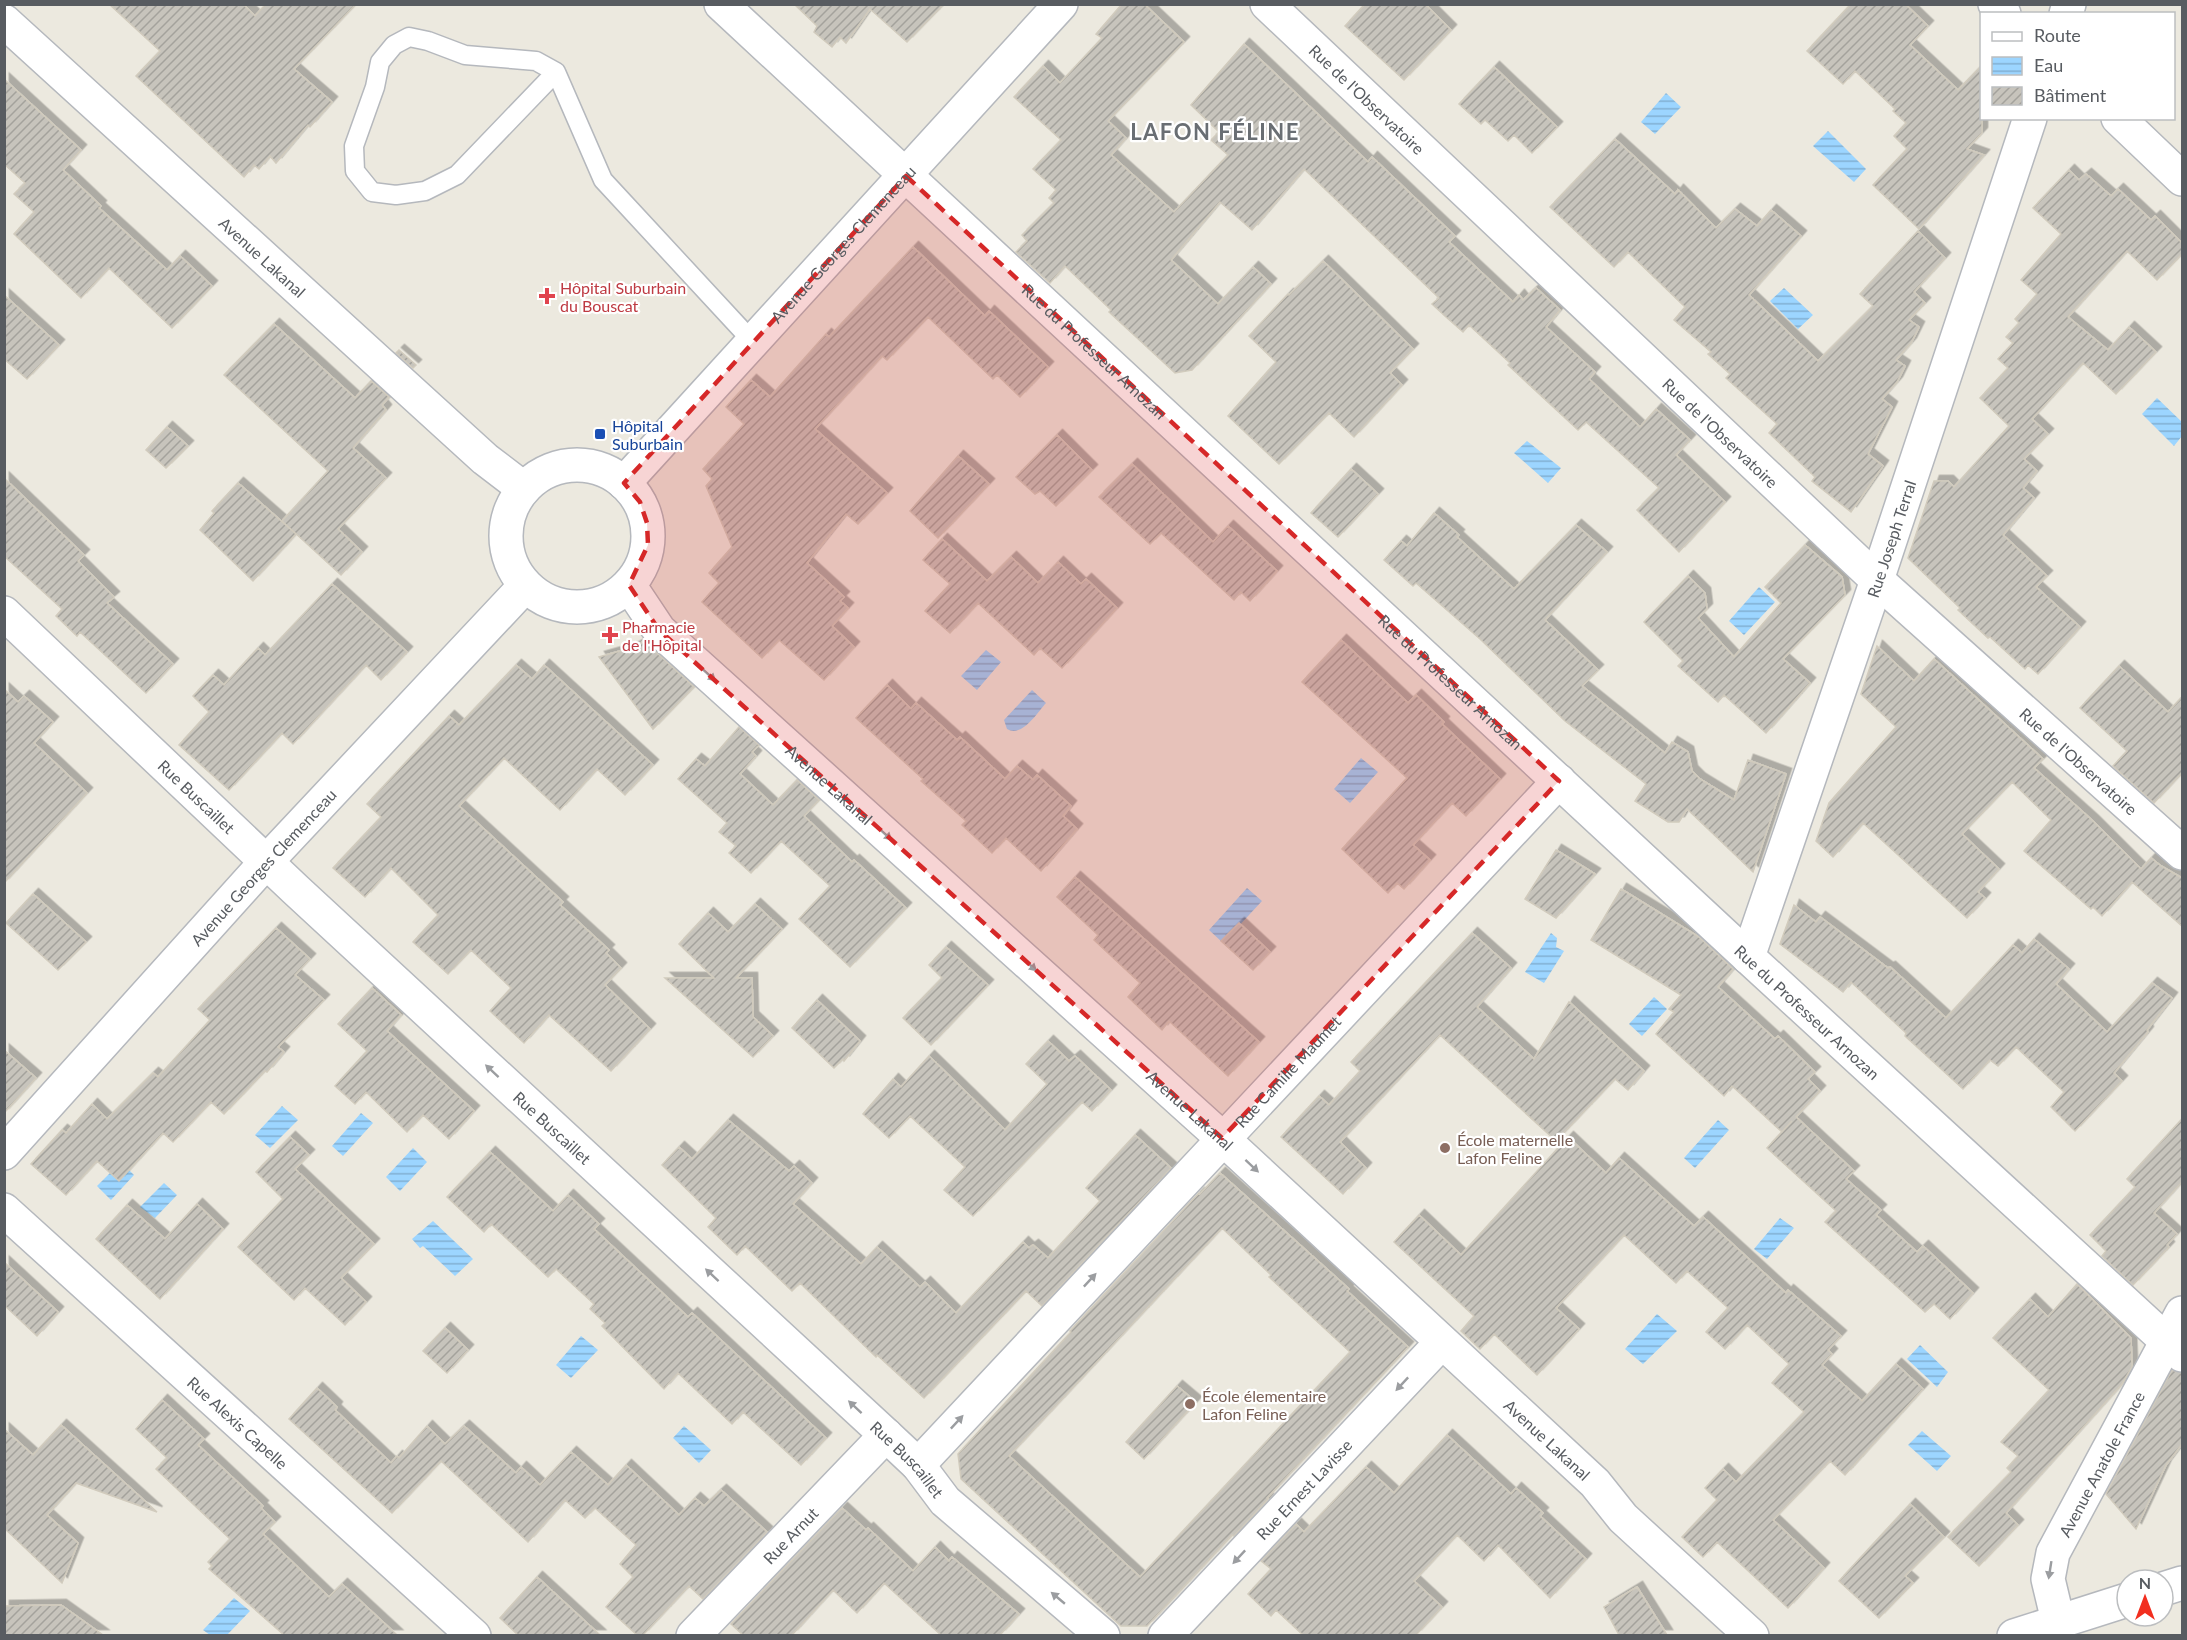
<svg xmlns="http://www.w3.org/2000/svg" width="2187" height="1640" viewBox="0 0 2187 1640" font-family="Lato,sans-serif">
<style>
.water{fill:url(#water-rules)}
.building{fill:url(#building-hatch);stroke:#d1cbbd;stroke-width:1.5;fill-rule:evenodd;filter:url(#shadow)}
.lines{fill:none;stroke-linecap:round;stroke-linejoin:round}
.lane-casing{stroke:#b5b8bd;stroke-width:21}
.street-casing{stroke:#b5b8bd;stroke-width:36}
.lane{stroke:#fff;stroke-width:18}
.street{stroke:#fff;stroke-width:33}
.oneway{fill:#9b9da0}
.marked{fill:#d62828;fill-opacity:0.2;stroke:#d62828;stroke-width:4.5;stroke-dasharray:12 8;stroke-linejoin:round}
.health-dot{fill:#e0444e;stroke:#fff;stroke-width:2}
.transit-dot{fill:#1a4fb4;stroke:#fff;stroke-width:2}
.education-dot{fill:#8d6e63;stroke:#fff;stroke-width:2}
.labels{text-anchor:middle;dominant-baseline:central;stroke-width:4.5;stroke-linejoin:round;paint-order:stroke}
.street-label{font-size:16px;fill:#585c61;stroke:#fff}
.health-label{font-size:16px;fill:#be3a42;stroke:#fff;text-anchor:start}
.transit-label{font-size:16px;fill:#164399;stroke:#fff;text-anchor:start}
.education-label{font-size:16px;fill:#785e54;stroke:#fff;text-anchor:start}
.district-label{font-size:22px;font-weight:bold;letter-spacing:1.5px;fill:#696e73;stroke:#fff}
</style>
<defs>
<pattern id="water-rules" width="6" height="5" patternUnits="userSpaceOnUse" patternTransform="scale(1.5)"><rect width="6" height="5" fill="#9cd5ff"/><path d="M0 2.5h6" fill="none" stroke="#82b0d2"/></pattern>
<pattern id="building-hatch" width="6" height="6" patternUnits="userSpaceOnUse" patternTransform="scale(1.5)"><rect width="6" height="6" fill="#c7c4bc"/><path d="M-1 1l2-2M0 6l6-6M5 7l2-2" fill="none" stroke="#a4a29c"/></pattern>
<filter id="shadow"><feDropShadow dx="5.5" dy="-5.5" stdDeviation="0" flood-color="#0004"/></filter>
</defs>
<rect width="100%" height="100%" fill="#ece9df"/>
<path class="water" d="M1666,93l15,14 -26,27 -14,-12z
M1828,131l38,38 -12,13 -41,-36z
M1784,288l29,27 -15,14 -28,-28z
M2157,398l25,24v14l-8,10 -32,-32z
M1527,441l34,27 -13,15 -34,-30z
M1759,587l16,15 -31,33 -15,-14z
M986,650l15,12 -24,28 -16,-14z
M1032,690l14,13c-9,10 -24,35 -39,26l-3,-9z
M1361,758l17,14 -28,31 -16,-14z
M1247,888l15,13 -39,42 -14,-13z
M1551,933l6,5 -1,9 8,4 -20,32 -19,-11z
M1654,997l13,12 -25,27 -13,-12z
M282,1106l16,14 -28,28 -15,-13z
M361,1113l12,10 -30,33 -11,-10z
M1718,1120l11,10 -34,38 -11,-10z
M413,1148l14,14 -27,29 -14,-14z
M121,1162l13,13 -23,25 -14,-14z
M164,1183l13,12 -22,23 -15,-11z
M1780,1218l14,10 -27,31 -13,-10z
M433,1221l40,38 -18,17 -32,-30 -3,2 -8,-9z
M1657,1314l20,17 -34,33 -18,-15z
M581,1336l17,14 -27,28 -15,-13z
M1920,1345l28,27 -11,15 -30,-28z
M684,1426l27,24 -12,13 -26,-25z
M1922,1431l29,25 -14,15 -29,-26z
M234,1598l16,13 -23,24h-17l-7,-5z"/>
<path class="building" d="M109,4h134l12,12 11,-12h90l-62,65 38,33 -22,25 -2,-2 -32,38 -6,-7 -11,13 -5,-4 -10,12 -108,-101 24,-25z
M794,4h150l-37,38 -37,-33 -24,34 -6,-6 -8,10 -18,-15 3,-6z
M1122,4h22l40,38 -76,79 18,17 -15,17 63,57 54,-57 -17,-15 8,-8 -28,-27 53,-61 124,118 4,-5 83,79 -6,6 64,60 6,-7 4,5 13,-12 24,22 -14,17 49,45 -6,7 51,48 16,-18 34,31 -14,15 49,47 -46,50 -42,-42 22,-22 -73,-66 -8,8 -70,-65 2,-2 -41,-38 -6,7 -17,-15 -14,-13 7,-6 -135,-129 -52,61 -32,-28 -49,58 47,44 35,-37 18,17 -79,86 -17,3 -66,-61 2,-2 -46,-44 -15,17 -34,-31 11,-11 -5,-6 32,-32 -5,-5 7,-8 -23,-21 28,-29 -47,-43 29,-31 17,17 42,-45 -6,-4z
M1365,4h60l26,26 -47,50 -59,-54z
M1851,4h54l23,22 -18,19 48,45 24,-25v68l-15,16 17,6 -65,74 -46,-44 34,-36 -13,-13 12,-13 -13,-12 2,-2 -40,-38 -12,13 -36,-33z
M1494,67l63,60 -25,26 -18,-18 -6,6 -23,-21 -4,4 -22,-20z
M4,79l77,71 -18,20 38,36 -2,2 68,62 13,-14 32,30 -40,42 -63,-60 -28,30 -67,-64 20,-22 -20,-18 11,-11 -21,-19z
M1615,139l60,55 3,-4 38,38 19,-19 22,17 14,-16 30,26 -52,59 69,66 55,-55 -13,-12 58,-63 27,27 -31,34 11,11 -16,17 10,7 -8,16 -15,17 9,6 -8,16 -15,17 10,8 -24,47 15,12 -32,46 -39,-31 3,-4 -46,-44 8,-9 -51,-46 4,-4 -22,-20 3,-2 -37,-32 11,-13 -57,-55 -14,15 -64,-60z
M2069,170l10,10 7,-6 25,22 7,-7 33,31 4,-4 27,27v11l-25,26 -30,-29 -59,66 40,33 21,-23 27,25 -40,42 -33,-31 -51,56 16,15 -24,25 13,12 -14,17 11,10 -31,37 44,41 -11,11 44,40 -42,47 -10,-9 -3,4 -35,-32 -2,1 -30,-28 2,-2 -52,-50 26,-77h14l6,6 55,-61 -29,-28 28,-30 -10,-9 15,-16 -7,-6 13,-14 -4,-4 22,-25 -16,-14 40,-46 -28,-26z
M913,247l72,69 4,-5 59,56 -28,30 -23,-22 -4,4 -65,-62 -41,43 -5,-4 -67,73 72,64 -29,31 -12,-10 -39,49 37,34 -4,4 8,7 -16,18 22,21 -30,33 -45,-40 -17,18 -60,-56 17,-19 -10,-10 23,-26 -26,-61 6,-7 -9,-10 41,-45 -18,-17 25,-27 19,17 56,-63 3,3z
M1323,261l90,88 -23,24 12,12 -48,52 -25,-24 -50,51 -51,-48 48,-54 -27,-26 39,-42 1,1z
M4,295l55,50 -32,34 -23,-20z
M274,324l81,74 16,-17 18,16 -7,8 4,5 -33,38 33,30 -48,51 24,23 -21,23 -59,-54 46,-50 -104,-96z
M399,350l17,15 -3,3 -17,-15z
M167,427l21,19 -22,22 -20,-18z
M1057,435l35,35 -36,36 -16,-15 -5,3 -19,-17z
M958,456l31,28 -51,54 -28,-27z
M1132,464l81,78 15,-16 49,45 -27,30 -9,-9 -7,8 -73,-67 -11,11 -51,-47z
M1351,469l27,25 -40,43 -27,-24z
M4,478l80,77 -6,6 36,36 -7,6 66,61 -27,29 -66,-61 -3,4 -21,-20 6,-7 -58,-53z
M238,483l58,51 -43,47 -53,-51 14,-17 -2,-2z
M1434,513l25,22 -2,2 57,52 62,-64 31,27 -62,68 53,50 -16,16 83,67 7,-11 16,10 4,19 8,8 34,21 14,-40 38,14 -33,98 -66,-63 -8,13h-11l-33,-21 11,-17 -81,-63 -85,-82 -64,-56 -3,3 -29,-26 17,-19 6,5z
M942,539l45,42 24,-24 27,26 20,-21 23,22 5,-5 31,29 -55,60 -22,-20 -6,7 -56,-52 -28,30 -25,-22 25,-27 -27,-24z
M1805,545l37,32 3,18 -62,64 27,24 -44,50 -42,-38 -6,7 -40,-36 5,-5 -39,-39 44,-46 17,17 2,16 -9,9 36,39 47,-54 -16,-16z
M332,584l75,68 -26,28 -15,-15 -73,79 -11,-11 -53,57 -50,-45 30,-33 -16,-16 20,-21 11,10 34,-37 7,7z
M1341,640l67,63 8,-8 28,27 -2,2 58,55 -34,37 -14,-13 -39,42 17,15 -26,29 -7,-6 -9,10 -46,-44 65,-71 -105,-96z
M644,641l50,46 -41,42 -54,-72 35,-10z
M1877,646l37,35 20,-22 109,100 -9,9 59,53 48,48 10,-11 10,8 21,12v48l-50,-44 -30,34 -9,-9 -2,2 -67,-58 27,-31 -39,-38 -50,52 37,35 -21,23 7,6 -18,20 -104,-95 -30,34 -17,-16 13,-38 67,-76 -35,-33z
M516,665l16,14 12,-14 109,100 -28,30 -28,-26 -37,41 -56,-52 -45,48 104,96 -3,3 49,45 -3,3 15,15 -16,17 45,44 -39,42 -62,-56 -25,28 -34,-32 21,-23 -40,-38 -23,24 -35,-32 25,-27 -47,-47 -26,29 -32,-29 48,-51 -14,-13 82,-88 10,9z
M2119,666l49,46 14,-15v76l-28,30 -41,-37 14,-15 -47,-43z
M887,685l24,24 5,-6 41,37 3,-3 45,42 12,-13 16,14 4,-5 34,31 -8,10 14,13 -36,42 -35,-33 -14,15 -30,-28 4,-4 -45,-40 2,-2 -67,-61z
M4,689l14,13 6,-6 29,26 -19,21 53,50 -83,90z
M739,727l20,18 -7,7 4,4 -16,18 33,31 24,-25 22,20 -15,16 48,46 2,-2 52,48 -56,59 -51,-48 31,-33 -49,-45 -30,32 -22,-20 7,-7 -17,-14 8,-9 -49,-44 18,-20 9,7z
M1556,850l39,24 -39,44 -31,-19z
M1075,877l184,165 -31,34 -59,-55 -7,9 -34,-33 12,-14 -46,-43 4,-5 -41,-38z
M1621,889l78,48 34,32 -15,18 57,52 3,-3 37,36 -7,7 12,12 -24,26 58,54 -8,8 35,31 -5,5 41,37 6,-6 50,47 -23,26 -16,-15 -9,8 -100,-90 11,-11 -69,-63 25,-27 -10,11 -50,-46 -8,10 -68,-62 18,-22 -5,-3 12,-14 -90,-55z
M33,894l53,48 -28,28 -52,-47z
M755,904l27,25 -46,49h16l1,39 20,19 -20,21 -88,-79h49l-35,-34 29,-31 20,19z
M1794,905l22,17 4,-5 68,51 2,-1 56,51 67,-73 9,8 12,-14 35,30 -13,15 51,48 45,-49 20,15 -25,32 1,2 -34,41 8,8 -47,50 -24,-24 13,-15 -48,-45 -18,19 -8,-6 -27,29 -58,-53 1,-3 -55,-51 -8,10 -63,-48z
M1239,923l31,29 -17,18 -32,-29z
M276,928l34,31 -15,16 29,25 -46,47 6,5 -17,20 -2,-1 -41,43 -13,-12 -38,40 -10,-9 -44,48 -22,-20 -31,34 -35,-31 31,-34 4,3 26,-29 15,15 46,-46 5,4 52,-57 -12,-11z
M1472,933l39,35 -34,39 57,52 35,-57 75,69 -16,19 -13,-11 -59,62 -116,-106 -100,107 26,26 -23,26 -62,-57 38,-41 10,9 31,-34 -9,-9z
M946,947l42,38 -57,60 -28,-27 39,-40 -13,-13z
M372,988l29,27 -14,16 87,80 -25,28 -26,-24 -16,17 -41,-40 -11,12 -20,-18 32,-35 -29,-27z
M817,1000l43,41 -16,20 -1,-2 -9,9 -42,-40z
M1048,1041l21,20 6,-5 36,34 -19,21 -10,-9 -109,114 -29,-26 21,-23 -55,-51 -21,22 -26,-24 30,-35 8,8 28,-31 76,74 42,-46 -21,-20z
M4,1050l32,28 -32,35z
M2182,1119v63l-28,31 23,21 -10,11 2,2 -36,38 -31,-29 4,-5 -16,-16 45,-48 -8,-8z
M728,1120l61,51 5,-5 18,17 -19,21 68,60 16,-17 43,40 5,-5 31,31 67,-71 6,6 4,-3 15,13 52,-57 -14,-13 49,-53 36,33 -129,138 -16,-15 -102,107 -47,-43 -1,2 -76,-74 -8,8 -47,-45 -8,9 -29,-28 8,-9 -54,-53 17,-18 13,12z
M290,1137l19,18 -14,14 79,75 -33,34 25,24 -21,23 -40,-37 -11,12 -56,-53 45,-48 -27,-27z
M1568,1137l38,36 13,-15 75,68 9,-9 83,76 2,-3 53,46 -13,14 4,4 -10,11 40,36 34,-37 27,25 -78,86 -15,-14 -57,59 51,48 -36,40 -71,-66 -14,15 -21,-20 35,-37 -12,-12 18,-19 13,13 68,-70 -32,-29 17,-19 -42,-39 -22,24 -19,-17 22,-24 -41,-37 -11,12 -52,-48 -68,73 23,21 -42,46 -43,-41 -14,15 -19,-18 13,-15 -80,-74 25,-27 42,40z
M490,1152l63,59 15,-16 31,29 -5,5 94,88 4,-4 134,125 -25,27 -58,-53 -11,12 -54,-51 -14,16 -62,-63 3,-3 -15,-14 4,-5 -38,-35 -8,8 -57,-53 -7,8 -37,-35z
M1220,1173l129,116 -2,2 61,56 -141,151 1,1 -34,37 -2,-1 -85,91h-26l-160,-147 -3,-25 113,-122 -1,-1 129,-138 1,1zM1222,1228l49,47 -2,2 81,75 -210,225 -131,-121z
M197,1204l26,25 -63,70 -64,-60 31,-34 38,34z
M4,1262l54,50 -21,24 -33,-31z
M2077,1284l54,54 1,29 -10,17 -116,129 12,12 -39,41 -31,-29 63,-65 -4,-4 11,-12 -17,-14 48,-52 -56,-52 37,-39 18,18z
M445,1328l23,22 -21,23 -24,-22z
M2172,1370l10,3v71l-16,21 -30,64 -30,-35z
M1177,1386l19,16 -52,57 -18,-17z
M317,1388l20,19 -2,3 56,53 6,-7 2,2 28,-32 18,18 19,-18 52,47 5,-6 19,18 31,-33 37,33 18,-20 53,50 16,-17 9,8 17,-16 46,42 -64,67 -14,-13 -46,49h-6l-31,-28 27,-30 -13,-13 16,-19 -41,-37 -10,10 -20,-18 -37,42 -87,-81 -49,52 -103,-94z
M162,1400l42,39 -6,6 65,61 -2,2 14,14 -12,12 66,63 13,-13 55,51h-113l-75,-66 3,-3 -4,-4 22,-23 -74,-70 11,-11 -31,-29z
M61,1425l96,87 -81,-29 -29,32 31,28 -16,40 -58,-55v-99l29,26z
M1447,1435l64,59 5,-6 27,25 -3,3 46,43 -36,39 -52,-53 -14,16 -27,-26 -43,46 28,26 -26,28h-113l-27,-25 -5,6 -23,-22 23,-25 -10,-8 35,-37 8,8 62,-65 28,26z
M1910,1504l34,33 -39,39 8,7 -34,35 -40,-37z
M842,1508l24,22 2,-2 45,43 22,-24 14,14 3,-4 67,57 -19,21h-59l-57,-52 -27,30 -24,-23 -41,45h-49l-12,-11z
M537,1577l63,58h-82l-18,-17z
M1637,1587l30,48h-48l-15,-28z
M61,1605l42,30h-99v-29z"/>
<g class="lines">
<g class="lane-casing">
<path id="lane" d="M556,72l-99,103 -32,16 -29,4 -24,-3 -17,-21 -1,-25 21,-59 5,-25 14,-17 15,-8 19,4 37,14 71,6 20,11 47,108 150,162"/>
</g>
<g class="street-casing">
<g id="street">
<path id="s1" d="M721,4l1027,953 434,398"/>
<path id="s2" d="M1267,4l610,576 305,273"/>
<path d="M1995,4l9,10"/>
<path d="M2066,14l3,-10"/>
<path id="s3" d="M4,21l481,438 38,29"/>
<path d="M2118,118l64,61"/>
<circle cx="577" cy="536" r="71"/>
<path id="s4" d="M624,483l437,-479"/>
<path id="s5" d="M629,585l30,45 563,508 373,345 28,35 129,118"/>
<path id="s6" d="M4,613l292,277 590,545 32,30 27,36 158,135"/>
<path id="s7" d="M1748,957l129,-377 153,-462"/>
<path id="s8" d="M4,1153l262,-291 259,-276"/>
<path id="s9" d="M4,1210l470,426"/>
<path id="s10" d="M918,1465l641,-684"/>
<path d="M2163,1589l19,-6"/>
<path id="s11" d="M2058,1621l-10,-42 5,-26 129,-240"/>
<path id="s12" d="M693,1636l193,-201"/>
<path id="s13" d="M1165,1636l277,-294"/>
<path d="M2014,1636l113,-36"/>
</g>
</g>
<use href="#lane" class="lane"/>
<use href="#street" class="street"/>
</g>
<defs><path id="oneway-solid" d="M-6-.8H1V-3.2L6.5 0L1 3.2V.8H-6Z" transform="scale(1.5)"/></defs>
<g class="oneway">
<use href="#oneway-solid" transform="translate(709 675) rotate(42)"/>
<use href="#oneway-solid" transform="translate(885 834) rotate(42)"/>
<use href="#oneway-solid" transform="translate(1030 965) rotate(42)"/>
<use href="#oneway-solid" transform="translate(492 1071) rotate(-137)"/>
<use href="#oneway-solid" transform="translate(1252 1166) rotate(43)"/>
<use href="#oneway-solid" transform="translate(712 1275) rotate(-137)"/>
<use href="#oneway-solid" transform="translate(1090 1280) rotate(-47)"/>
<use href="#oneway-solid" transform="translate(1402 1384) rotate(133)"/>
<use href="#oneway-solid" transform="translate(855 1407) rotate(-137)"/>
<use href="#oneway-solid" transform="translate(957 1422) rotate(-47)"/>
<use href="#oneway-solid" transform="translate(1239 1557) rotate(133)"/>
<use href="#oneway-solid" transform="translate(2050 1570) rotate(99)"/>
<use href="#oneway-solid" transform="translate(1058 1598) rotate(-140)"/>
</g>
<path class="marked" d="M906,176l653,605 -337,357 -563,-508 -30,-45 19,-40 -1,-22 -7,-21 -16,-19z"/>
<g class="health-dot">
<path d="M544 287h6v6h6v6h-6v6h-6v-6h-6v-6h6z"/>
<path d="M607 626h6v6h6v6h-6v6h-6v-6h-6v-6h6z"/>
</g>
<rect class="transit-dot" x="594" y="428" width="12" height="12" rx="3"/>
<g class="education-dot">
<circle cx="1445" cy="1148" r="6"/>
<circle cx="1190" cy="1404" r="6"/>
</g>
<g class="labels">
<g class="street-label">
<text stroke="none"><textPath href="#s2" startOffset="138">Rue de l'Observatoire</textPath></text>
<text stroke="none"><textPath href="#s4" startOffset="324">Avenue Georges Clemenceau</textPath></text>
<text stroke="none"><textPath href="#s3" startOffset="350">Avenue Lakanal</textPath></text>
<text stroke="none"><textPath href="#s1" startOffset="510">Rue du Professeur Arnozan</textPath></text>
<text stroke="none"><textPath href="#s2" startOffset="624">Rue de l'Observatoire</textPath></text>
<text stroke="none"><textPath href="#s7" startOffset="442">Rue Joseph Terral</textPath></text>
<text stroke="none"><textPath href="#s1" startOffset="996">Rue du Professeur Arnozan</textPath></text>
<text stroke="none"><textPath href="#s2" startOffset="1110">Rue de l'Observatoire</textPath></text>
<text stroke="none"><textPath href="#s5" startOffset="284">Avenue Lakanal</textPath></text>
<text stroke="none"><textPath href="#s6" startOffset="266">Rue Buscaillet</textPath></text>
<text stroke="none"><textPath href="#s8" startOffset="386">Avenue Georges Clemenceau</textPath></text>
<text stroke="none"><textPath href="#s1" startOffset="1482">Rue du Professeur Arnozan</textPath></text>
<text stroke="none"><textPath href="#s10" startOffset="540">Rue Camille Maumet</textPath></text>
<text stroke="none"><textPath href="#s5" startOffset="770">Avenue Lakanal</textPath></text>
<text stroke="none"><textPath href="#s6" startOffset="752">Rue Buscaillet</textPath></text>
<text stroke="none"><textPath href="#s9" startOffset="316">Rue Alexis Capelle</textPath></text>
<text stroke="none"><textPath href="#s5" startOffset="1256">Avenue Lakanal</textPath></text>
<text stroke="none"><textPath href="#s6" startOffset="1238">Rue Buscaillet</textPath></text>
<text stroke="none"><textPath href="#s11" startOffset="171">Avenue Anatole France</textPath></text>
<text stroke="none"><textPath href="#s13" startOffset="202">Rue Ernest Lavisse</textPath></text>
<text stroke="none"><textPath href="#s12" startOffset="140">Rue Arnut</textPath></text>
</g>
<g class="health-label">
<text x="560" y="287">Hôpital Suburbain<tspan x="560" dy="18">du Bouscat</tspan></text>
<text x="622" y="626">Pharmacie<tspan x="622" dy="18">de l'Hôpital</tspan></text>
</g>
<g class="transit-label">
<text x="612" y="425">Hôpital<tspan x="612" dy="18">Suburbain</tspan></text>
</g>
<g class="education-label">
<text x="1457" y="1139">École maternelle<tspan x="1457" dy="18">Lafon Feline</tspan></text>
<text x="1202" y="1395">École élementaire<tspan x="1202" dy="18">Lafon Feline</tspan></text>
</g>
<g class="district-label">
<text x="1215" y="131">LAFON FÉLINE</text>
</g>
</g>
<rect width="2187" height="1640" fill="none" stroke="#585c61" stroke-width="12"/>
<rect x="1980" y="12" width="195" height="108" fill="#ffffff" stroke="#bcbec0" stroke-width="1.5"/>
<rect x="1992" y="32" width="30" height="9" fill="#ffffff" stroke="#bcbec0" stroke-width="1.5"/>
<text x="2034" y="42" font-size="18" fill="#585c61">Route</text>
<rect x="1992" y="57" width="30" height="18" fill="url(#water-rules)" stroke="#bcbec0" stroke-width="1.5"/>
<text x="2034" y="72" font-size="18" fill="#585c61">Eau</text>
<rect x="1992" y="87" width="30" height="18" fill="url(#building-hatch)" stroke="#bcbec0" stroke-width="1.5"/>
<text x="2034" y="102" font-size="18" fill="#585c61">Bâtiment</text>
<g transform="translate(2145 1598)"><circle r="28" fill="#ffffff" stroke="#bcbec0" stroke-width="1.5"/>
<path d="M0-4.5L10 22L0 15L-10 22Z" fill="#f22e1f"/>
<text y="-9" font-size="16" font-weight="bold" text-anchor="middle" fill="#585c61">N</text>
</g>
</svg>
